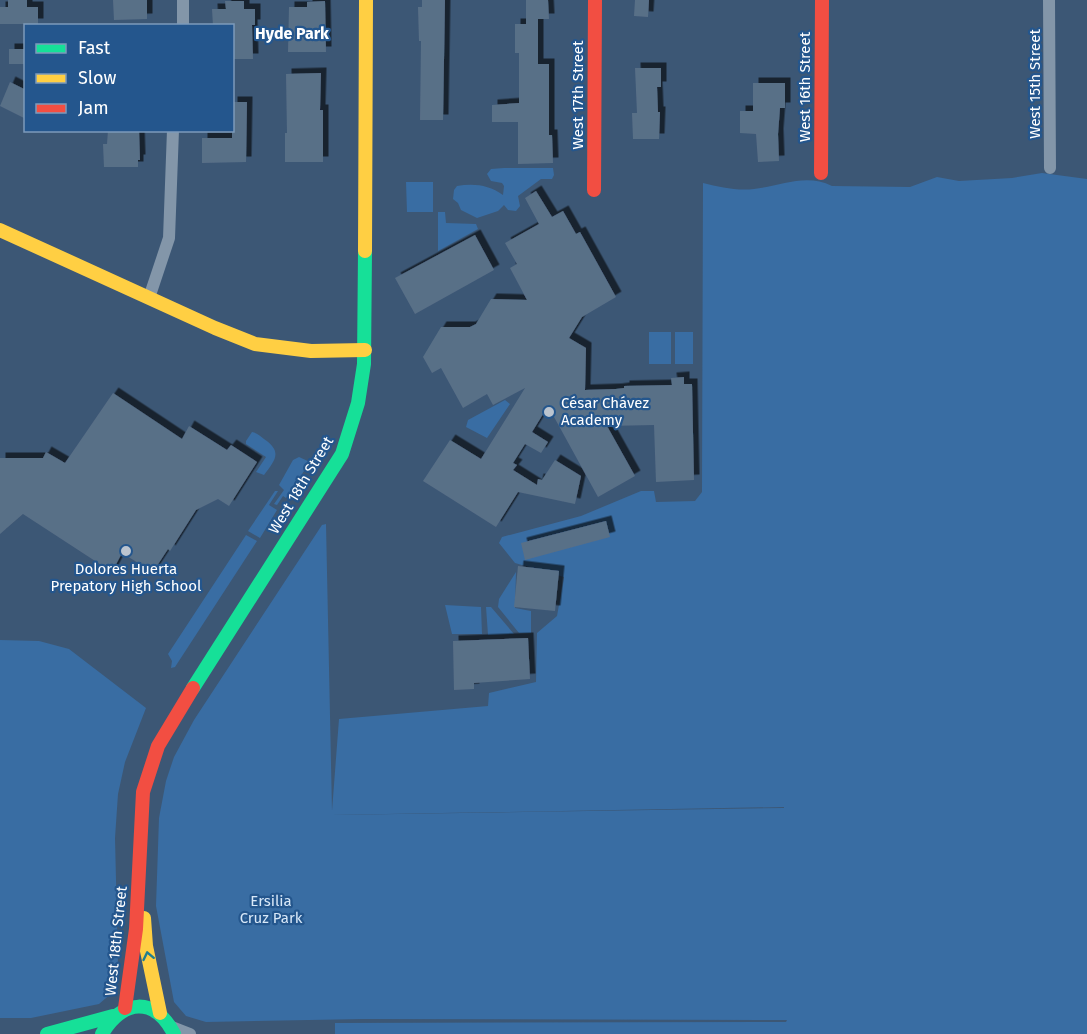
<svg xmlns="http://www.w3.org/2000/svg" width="1087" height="1034" viewBox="0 0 1087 1034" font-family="'Fira Sans',sans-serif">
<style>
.green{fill:#396da3;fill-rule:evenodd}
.building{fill:#596f87;filter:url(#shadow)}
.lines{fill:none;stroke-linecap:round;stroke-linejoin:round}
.street{stroke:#8396a9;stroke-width:12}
.fast{stroke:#16e098;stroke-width:14}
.slow{stroke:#ffcf43;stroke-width:14}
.jam{stroke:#f24e42;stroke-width:14}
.oneway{stroke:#207f90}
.poi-dot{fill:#bbc4cf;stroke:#24568d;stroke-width:2}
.labels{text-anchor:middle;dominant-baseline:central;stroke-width:4.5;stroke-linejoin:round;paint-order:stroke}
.street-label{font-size:15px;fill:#fff;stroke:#24568d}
.poi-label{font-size:15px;fill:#fff;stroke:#24568d;text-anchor:start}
.park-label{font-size:15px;fill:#d8e8f8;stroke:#24568d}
.neighbourhood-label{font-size:16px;font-weight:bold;fill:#fff;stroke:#24568d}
</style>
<defs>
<filter id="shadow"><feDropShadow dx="5.5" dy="-5.5" stdDeviation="0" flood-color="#0009"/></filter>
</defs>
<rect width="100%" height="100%" fill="#3c5775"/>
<path class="green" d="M504,168h49l1,7 -2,4h-11l-23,17 2,10 -4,5 -8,-1 -4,-5 -6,6 -21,7 -16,-8 -3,-7 -5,-4 1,-9 3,-4c17,-3 32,-1 46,9l1,-9 -2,-3 -11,-2 -4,-7 4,-5z
M1042,173l45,6v855h-752v-11l451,-1 1,-2 -424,-1 -157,3 -20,-6 -12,-14 -18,-96 3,-88 7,-37 8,-24 20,-37 128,-195 4,-1 6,287 7,-92 149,-13 1,-13 47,-11 1,-49 20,-17 7,-39 -49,-14 -16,-20 3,-6 79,-21 60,-25h13l2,11 39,-1 7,-9 1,-309c17,4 33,8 51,6 27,-3 52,-16 78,-3l78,1 27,-10 22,4 53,-3zM784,807v1l-452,7z
M406,182h27v30h-26z
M438,212h7l1,11 30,1 2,5 -40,22z
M649,332h22v32h-22z
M675,332h18v32h-18z
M505,400l5,4 -23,34 -21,-11 2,-7z
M252,432c5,1 8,4 12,7 19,13 11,21 0,36l-8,-3 10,-15 -20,-13v-3z
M299,457l11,5 -24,36 -3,-2 -6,9 -3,-1 10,-14 -5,-5 14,-25z
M275,491h3l-9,14 8,5 -17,28 -12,-7z
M246,535l11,6 -82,126 -4,1 1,-7 -4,-7z
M516,572l-1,36 16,3v22h-12l-21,-26 1,-8z
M445,605l36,2 1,27h-30z
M486,607h5l23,27 -26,1z
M0,640l39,1 30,8 77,59 -21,54 -7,32 -3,44 3,126 -5,28 -14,12 -68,14h-31z"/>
<path class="building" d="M8,0h19v7h11v17h-38v-17h8z
M113,0h34v19l-33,1z
M422,0h23l-2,120h-23l1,-79h-2l-1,-34h4z
M526,0h22l1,19h-11v45h11v71h3l1,28 -35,1v-42h-26v-17l27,-2v-50h-4v-29h11z
M635,0h14l-1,17 -14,-1z
M225,1h19v8h11v16h-3l1,34h-21v-33h-19l-1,-17h14z
M325,1l1,51h-38l1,-45h18v-5z
M9,49h17v15h-17z
M635,68h26v19h-4l1,25h2l-1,27h-26l-1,-26h5z
M321,73l-1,37h3v52h-38v-29h2l-1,-59z
M10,82l16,8v29l-26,-13z
M753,83h32v25h-5l-2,26 1,27 -21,1 -2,-28 -16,-1v-22h13z
M232,102h15l-1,60 -44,1v-25h30z
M108,130h31l1,30h-2v7h-34l-1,-23h4z
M536,191l16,26 11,-6 13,23 4,-2 36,65 -34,20 -13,21 17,10 -1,42 31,-1 8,-1v-2l48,-1 -1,-7 13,-1v7h8l2,96 -38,2 -2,-57 -47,1 28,50 -37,21 -50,-91 -16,26 16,10 -7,11 -16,-9 -12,19 4,2 -4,5 24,15 1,-6 4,1 13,-20 26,16 -6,28 -57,-12 -22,35 -73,-46 27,-41 31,19 44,-71 -32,17 -6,-11 -24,14 -22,-40 -9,5 -9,-16 18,-30h29l6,-3 15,-25 36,1 -17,-32 7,-4 -12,-21 34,-19 -14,-26z
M475,235l19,35 -79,44 -20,-36z
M113,393l69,46 7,-13 38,24 4,-5 26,17 -28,44 -11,-7 -22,11 -26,41 -2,-2 -15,23 -31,-19 -10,19 -89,-58 -23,20v-76h43l3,-6 19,11z
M606,521l4,16 -85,23 -4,-17z
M518,566l41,5 -4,40 -41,-4z
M528,638l2,41 -56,4v6l-20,1 -1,-49z"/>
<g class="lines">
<path class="street" d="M183,0v26
M1049,0l1,168
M149,298l20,-60 4,-108
M172,1027l18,7"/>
<path class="fast" d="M193,688l149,-234 16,-51 6,-39 1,-113
M47,1034l66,-18
M102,1034c20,-35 53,-38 72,0"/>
<path class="slow" d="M0,230l215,98 40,16 56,7 54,-1
M365,251l1,-251
M144,918l2,28 14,67"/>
<path class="jam" d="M821,173l1,-173
M594,190l1,-190
M125,1008l11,-79 7,-137 15,-46 35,-58"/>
</g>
<defs><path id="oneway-chevron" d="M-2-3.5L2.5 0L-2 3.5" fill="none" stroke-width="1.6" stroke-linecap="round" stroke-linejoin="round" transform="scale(1.5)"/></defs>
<use class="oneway" href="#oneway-chevron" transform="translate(148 956) rotate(-102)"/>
<g class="poi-dot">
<circle cx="549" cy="412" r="6"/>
<circle cx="126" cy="551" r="6"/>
</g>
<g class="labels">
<g class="street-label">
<text transform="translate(1035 84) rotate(-90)">West 15th Street</text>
<text transform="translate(805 87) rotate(-90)">West 16th Street</text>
<text transform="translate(578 95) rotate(-90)">West 17th Street</text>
<text transform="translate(301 485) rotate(-59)">West 18th Street</text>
<text transform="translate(116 941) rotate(-84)">West 18th Street</text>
</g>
<g class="poi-label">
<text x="561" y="403">César Chávez<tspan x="561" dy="17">Academy</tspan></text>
<text x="126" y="569" text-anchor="middle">Dolores Huerta<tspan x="126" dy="17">Prepatory High School</tspan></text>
</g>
<g class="park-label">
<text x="271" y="901">Ersilia<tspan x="271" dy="17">Cruz Park</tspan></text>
</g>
<g class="neighbourhood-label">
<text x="292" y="33">Hyde Park</text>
</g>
</g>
<rect x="24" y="24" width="210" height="108" fill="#24568d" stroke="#7c9abb" stroke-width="1.5"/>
<rect x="36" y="44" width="30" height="9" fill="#16e098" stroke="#7c9abb" stroke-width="1.5"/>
<text x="78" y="54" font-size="18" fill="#ffffff">Fast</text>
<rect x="36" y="74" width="30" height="9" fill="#ffcf43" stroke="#7c9abb" stroke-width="1.5"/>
<text x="78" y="84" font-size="18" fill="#ffffff">Slow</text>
<rect x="36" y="104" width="30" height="9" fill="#f24e42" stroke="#7c9abb" stroke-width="1.5"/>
<text x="78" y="114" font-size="18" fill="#ffffff">Jam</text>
</svg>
